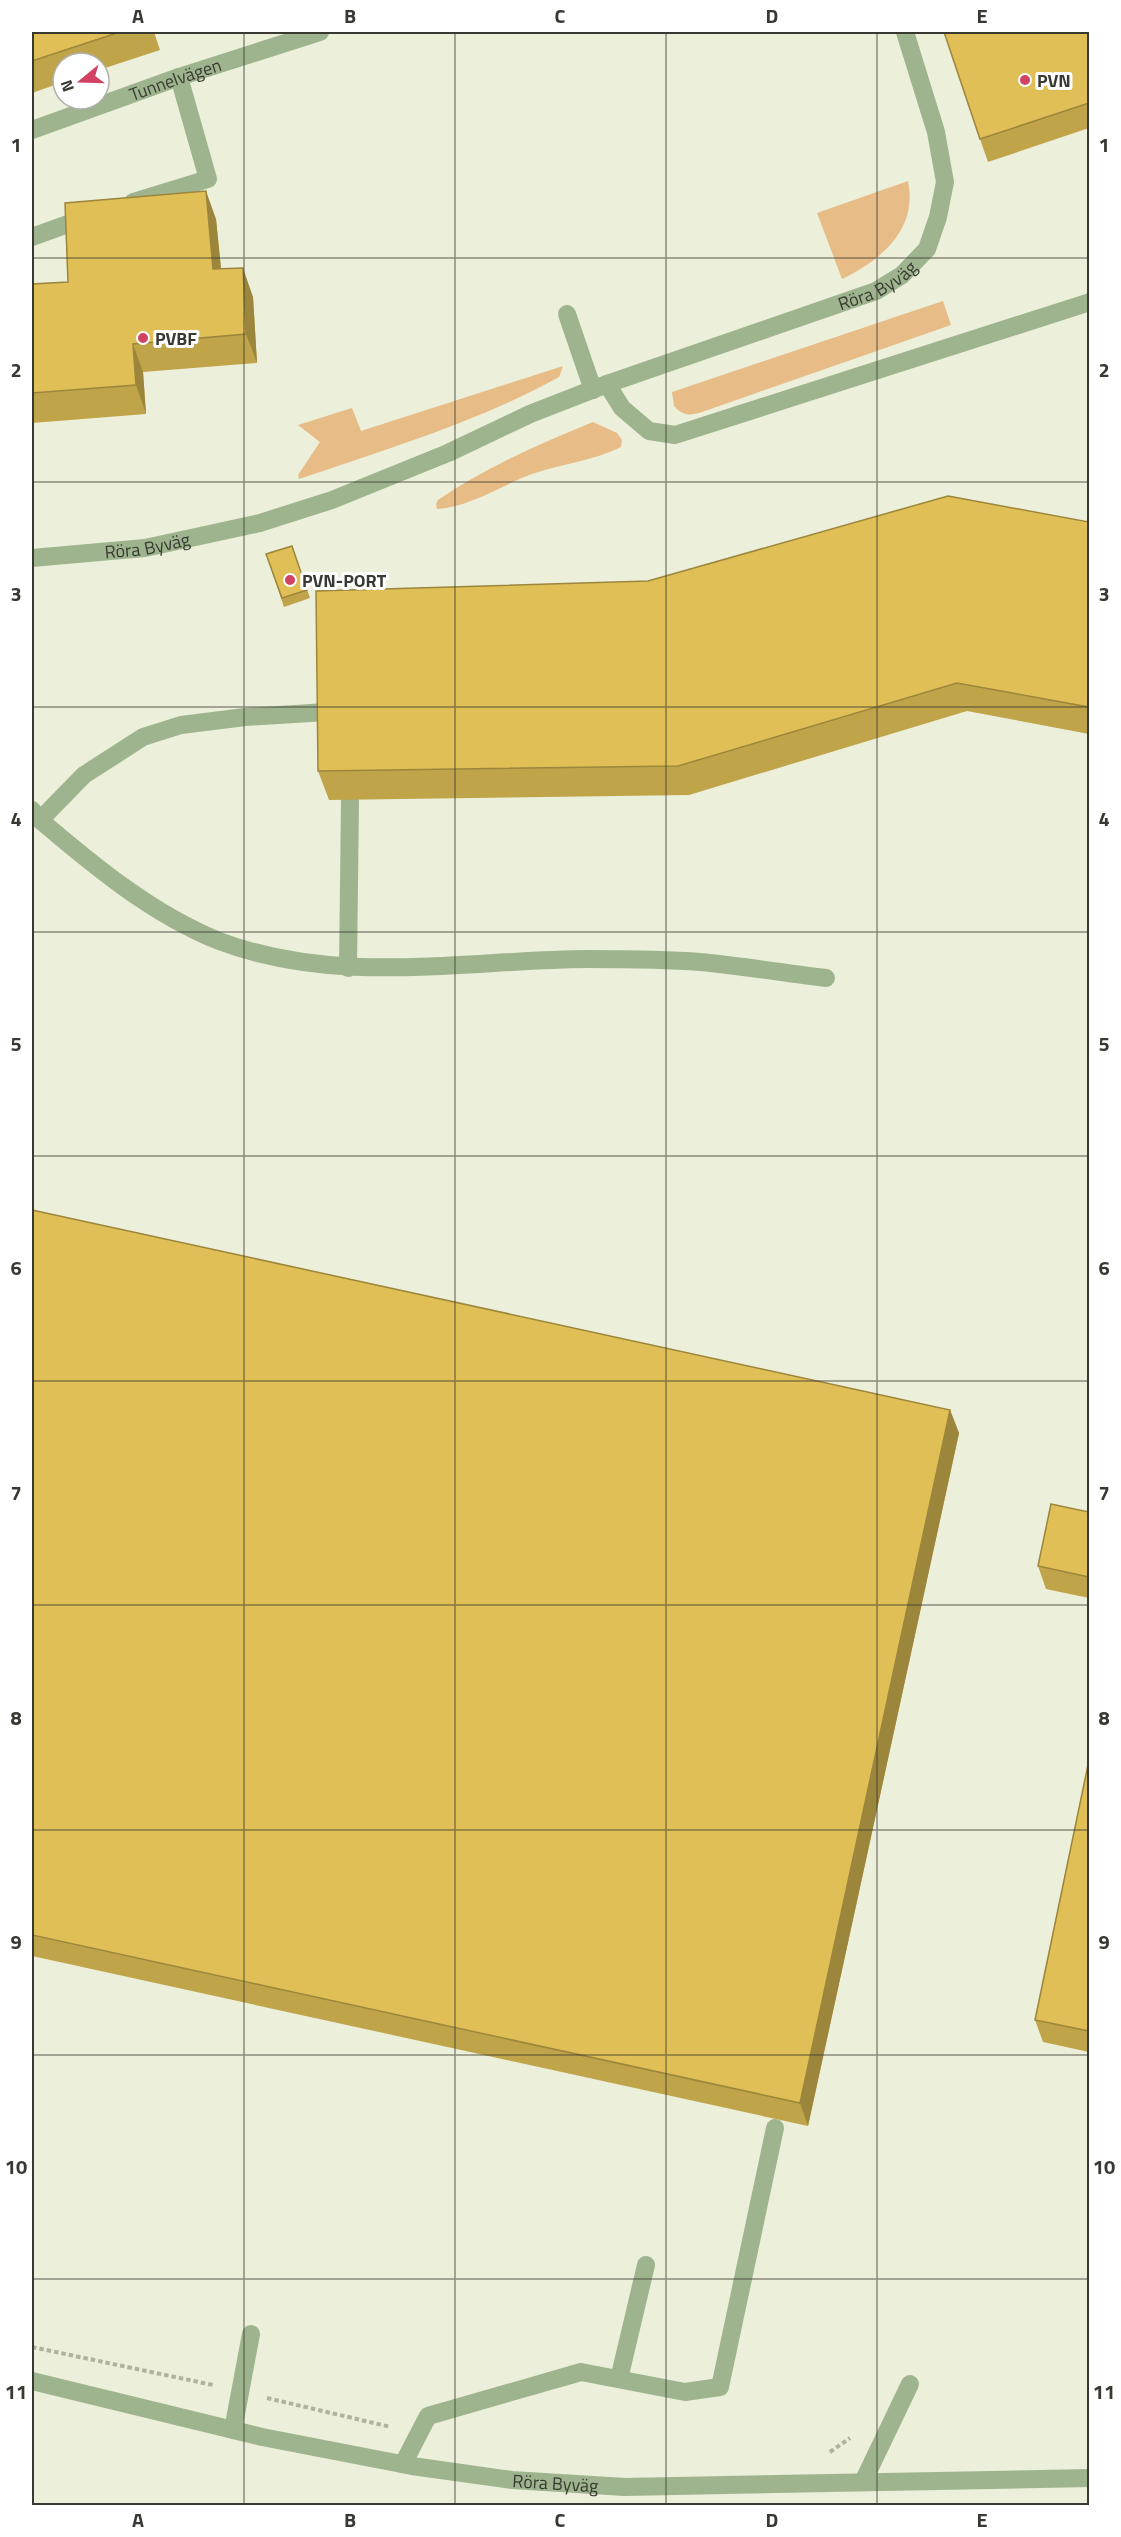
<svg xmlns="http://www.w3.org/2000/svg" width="1121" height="2537" viewBox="0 0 1121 2537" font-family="'Titillium Web',sans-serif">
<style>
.green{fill:#e7bc86}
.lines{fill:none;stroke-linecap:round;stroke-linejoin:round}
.path{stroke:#b0b2a0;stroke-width:4;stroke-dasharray:4.5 3;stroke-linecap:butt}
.minor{stroke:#9eb48e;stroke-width:18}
.wall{fill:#c0a44a}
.shaded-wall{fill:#9c863c}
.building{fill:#dfbf56;stroke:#9c863c;stroke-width:1.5}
.grid{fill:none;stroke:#383930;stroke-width:1.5;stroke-opacity:0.55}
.poi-dot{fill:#d24262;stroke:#fff;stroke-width:2}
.labels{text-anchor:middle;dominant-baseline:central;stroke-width:6;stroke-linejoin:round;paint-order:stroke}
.street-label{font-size:18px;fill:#383930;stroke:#fff}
.poi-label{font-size:18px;font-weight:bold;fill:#383930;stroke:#fff;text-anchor:start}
.neatline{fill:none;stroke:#383930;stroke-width:2}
.grid-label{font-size:20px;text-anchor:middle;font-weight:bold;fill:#383930}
</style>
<rect width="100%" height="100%" fill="#ecefd9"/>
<path class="green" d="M908,181c10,49 -27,79 -66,98l-25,-66z
M943,301l8,24 -249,87c-12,4 -19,4 -28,-6l-2,-14z
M563,366l-4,11c-81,45 -173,72 -260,102l-1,-4 22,-33 -22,-17 54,-17 9,23z
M593,422l24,11 5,7 -1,7c-28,14 -60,17 -89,27 -30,11 -62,33 -95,35l-1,-5 2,-4c48,-33 101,-56 155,-78z"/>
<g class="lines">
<path class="path" d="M32,2347l181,38
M267,2398l124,29
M830,2452l20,-14"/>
<g class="minor">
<path id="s1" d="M32,130l147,-53 141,-45"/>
<path d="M133,202l75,-23 -29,-102"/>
<path d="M32,237l58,-21"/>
<path d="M567,314l26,76"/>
<path id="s2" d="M607,384l269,-93 26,-16 25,-26 11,-32 7,-35 -9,-50 -31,-100"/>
<path id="s3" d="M32,558l113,-10 115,-25 72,-23 116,-47 82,-39 77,-30 15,24 27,23 26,4 415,-133"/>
<path d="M32,810l8,10 44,-45 59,-38 38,-12 64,-8 82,-5"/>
<path d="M40,820c54,46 112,94 179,121 119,45 245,19 368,18 37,0 76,0 113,3 42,4 84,11 126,16"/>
<path d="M348,968l2,-168"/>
<path d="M619,2379l27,-114"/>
<path id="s4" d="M32,2381l230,56 150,29 100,14 113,7 465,-9"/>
<path d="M233,2430l18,-96"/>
<path d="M403,2464l25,-48 153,-44 104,20 35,-5 55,-259"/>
<path d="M863,2482l47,-98"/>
</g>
</g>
<path class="wall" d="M32,32h122l6,18 -61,20v-7h-36v19l-31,11z
M1089,32v96l-101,34 -8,-23z
M216,219l5,50 32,28 4,66 -114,9 3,42 -114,9v-139l36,-2z
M1089,522v212l-122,-23 -278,84 -360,5 -11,-29 330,-190z
M292,546l18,52 -26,9 -18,-53z
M32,1210l918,200 9,23 -151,693 -776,-170z
M1089,1512v86l-43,-9 -8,-23z
M1089,1760v292l-46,-10 -8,-22z"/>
<path class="shaded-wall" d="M206,191l10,28 8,79 -11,-29z
M243,268l10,29 4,66 -11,-29z
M133,344l10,28 3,42 -10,-29z
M950,1410l9,23 -151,693 -8,-23z"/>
<path class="building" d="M32,32h88l-88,29z
M944,32h145v71l-109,36z
M206,191l7,78 30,-1 3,66 -113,10 3,41 -104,8v-109l36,-2 -3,-79z
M948,496l141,26v185l-132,-24 -279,83 -360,5 -2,-180 332,-10z
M292,546l15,44 -25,8 -16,-44z
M32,1210l918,200 -150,693 -768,-168z
M1051,1504l38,8v65l-51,-11z
M1089,1760v271l-54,-11z"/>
<path class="grid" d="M244,32v2474M455,32v2474M666,32v2474M877,32v2474M32,258h1058M32,482h1058M32,707h1058M32,932h1058M32,1156h1058M32,1381h1058M32,1605h1058M32,1830h1058M32,2055h1058M32,2279h1058"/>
<g class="poi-dot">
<circle cx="1025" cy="80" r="6"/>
<circle cx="143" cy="338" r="6"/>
<circle cx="290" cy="580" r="6"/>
</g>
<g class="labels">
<g class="street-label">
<text stroke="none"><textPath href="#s1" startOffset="152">Tunnelvägen</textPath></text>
<text stroke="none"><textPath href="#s2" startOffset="288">Röra Byväg</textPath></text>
<text stroke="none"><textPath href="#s3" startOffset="116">Röra Byväg</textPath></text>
<text stroke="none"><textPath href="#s4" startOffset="534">Röra Byväg</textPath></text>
</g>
<g class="poi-label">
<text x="1037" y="80">PVN</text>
<text x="155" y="338">PVBF</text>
<text x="302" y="580">PVN-PORT</text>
</g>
</g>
<rect width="1121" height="2537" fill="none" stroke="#ffffff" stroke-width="66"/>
<g transform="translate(81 81) rotate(251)"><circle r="28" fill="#ffffff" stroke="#afb0ac" stroke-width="1.5"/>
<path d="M0-4.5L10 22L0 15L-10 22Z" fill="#d24262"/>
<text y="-9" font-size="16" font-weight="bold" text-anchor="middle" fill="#383930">N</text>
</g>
<rect x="33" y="33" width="1055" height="2471" class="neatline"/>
<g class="grid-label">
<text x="138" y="23">A</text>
<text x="350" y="23">B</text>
<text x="560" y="23">C</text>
<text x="772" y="23">D</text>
<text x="982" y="23">E</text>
<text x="16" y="152">1</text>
<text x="1104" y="152">1</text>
<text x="16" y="377">2</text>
<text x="1104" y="377">2</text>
<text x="16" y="601">3</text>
<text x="1104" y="601">3</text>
<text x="16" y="826">4</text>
<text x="1104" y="826">4</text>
<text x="16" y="1051">5</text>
<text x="1104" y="1051">5</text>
<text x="16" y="1275">6</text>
<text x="1104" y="1275">6</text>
<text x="16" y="1500">7</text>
<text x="1104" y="1500">7</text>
<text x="16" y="1725">8</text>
<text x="1104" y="1725">8</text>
<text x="16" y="1949">9</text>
<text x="1104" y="1949">9</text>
<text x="16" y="2174">10</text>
<text x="1104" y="2174">10</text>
<text x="16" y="2399">11</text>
<text x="1104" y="2399">11</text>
<text x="138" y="2527">A</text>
<text x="350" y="2527">B</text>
<text x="560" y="2527">C</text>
<text x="772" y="2527">D</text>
<text x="982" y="2527">E</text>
</g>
</svg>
